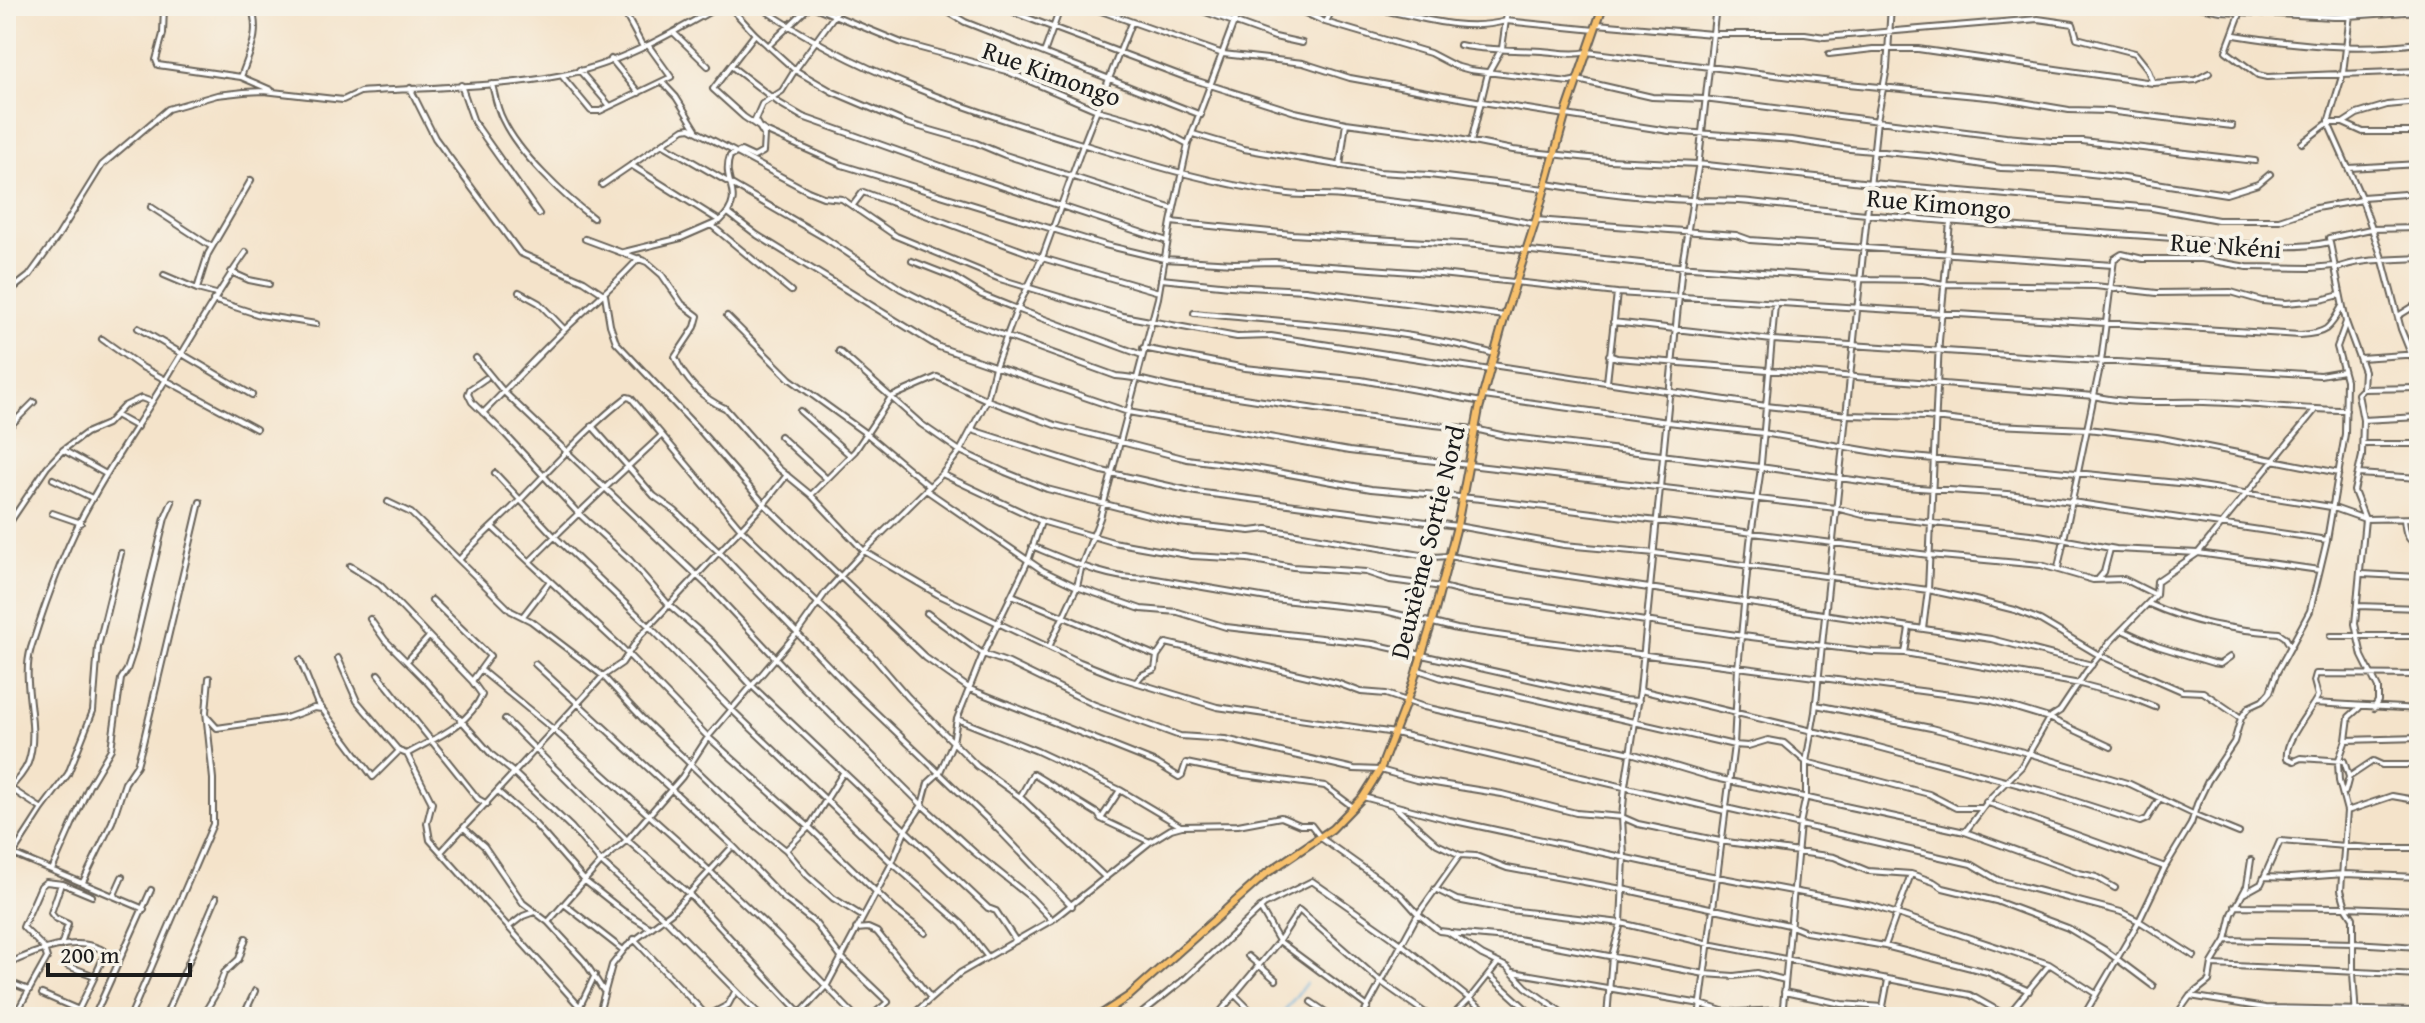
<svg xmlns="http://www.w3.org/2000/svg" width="2425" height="1023" viewBox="0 0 2425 1023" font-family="'Gentium Book Plus',serif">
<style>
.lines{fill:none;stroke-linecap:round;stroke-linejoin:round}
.stream{stroke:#64afdd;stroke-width:2}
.street-casing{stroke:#686259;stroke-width:8}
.primary-casing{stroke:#686259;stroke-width:10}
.street{stroke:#fff;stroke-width:4}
.primary{stroke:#f7c06c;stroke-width:6}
.labels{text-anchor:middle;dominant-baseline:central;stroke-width:8;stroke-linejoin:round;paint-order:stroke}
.street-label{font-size:26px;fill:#1c1c1c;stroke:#f7f3e8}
</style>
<rect width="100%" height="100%" fill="#f7f3e8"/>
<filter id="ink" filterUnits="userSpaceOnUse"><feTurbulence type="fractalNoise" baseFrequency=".0125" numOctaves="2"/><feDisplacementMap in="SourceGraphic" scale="16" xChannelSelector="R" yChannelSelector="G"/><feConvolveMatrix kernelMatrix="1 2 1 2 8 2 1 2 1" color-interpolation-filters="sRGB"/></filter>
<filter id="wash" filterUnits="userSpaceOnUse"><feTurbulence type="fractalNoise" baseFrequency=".006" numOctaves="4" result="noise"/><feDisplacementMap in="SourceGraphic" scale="32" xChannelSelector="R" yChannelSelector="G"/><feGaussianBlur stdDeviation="1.8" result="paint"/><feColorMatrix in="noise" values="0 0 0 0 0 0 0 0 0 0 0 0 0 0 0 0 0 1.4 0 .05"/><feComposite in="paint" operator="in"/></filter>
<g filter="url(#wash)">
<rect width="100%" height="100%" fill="#f4e3ca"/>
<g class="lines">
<path class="stream" d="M1280,1017l26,-34"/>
</g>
</g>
<g filter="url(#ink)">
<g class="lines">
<g class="street-casing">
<path id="street" d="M164,6l-1,28 -7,26 2,5 83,12 30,13
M621,6l22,41
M729,6l26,28 40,36 38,22 73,31 70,20 29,12 168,54
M759,6c96,67 212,105 323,138 68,21 135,41 206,50 18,2 36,0 54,2 64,7 130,14 192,28
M812,6l90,37 104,28 91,39 57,16 34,18
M938,6l27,16 236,93
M996,6l189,71 110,35 51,11 97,13 70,14 96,10 89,4 173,19 281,25 66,12h61l37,-12 46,-8
M1087,6l136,48 80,9 47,15 132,24 187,29 123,9 58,9 78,7 73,12 54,2 63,7 108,17 32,-10 12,-10
M1189,6l86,31 27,6
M1290,6l35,16 105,31 25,13 15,4 98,12 10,-2 74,17 52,2 302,38 47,4h29l173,20
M1348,6c9,3 16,0 25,2 44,8 88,25 133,13l89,9
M2243,6l-17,45 32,24 9,2 152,-6
M2351,6l-8,67 -15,50 33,74 22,64 18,68 18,45
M2199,7l22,4 113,6 85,-6
M1326,22l8,-16
M1597,24l115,10h93l20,3 213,-18 35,5 4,14 58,15 12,15 6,15
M673,32l35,34
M755,34l-42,55 31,28 21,14 77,34 263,80 59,14 70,4 41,-1 165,12 177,19 683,42c28,-2 29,-6 42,-29
M2235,35c61,10 121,16 184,8
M1460,45c27,6 54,4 82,6 15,1 30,5 45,1l261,32 150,14 71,12 38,1 125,15
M768,46l42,-40
M1044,53l17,-47
M1829,54l44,-5h45l235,34 43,-3 13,-7
M611,59l28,34
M731,66l48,37 24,14 149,53 215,71
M579,70l31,36
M562,76l29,35h9l71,-34 -23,-32
M241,77c9,-26 20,-43 10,-71
M662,82l14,15 20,32
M492,84c3,12 5,25 11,36 16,34 61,76 90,98
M461,85l13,37 65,92
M410,88l25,50 85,115 64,28 21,14 5,30 6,17 87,92 61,70 162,154 44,31 186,74 23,14 3,-2 4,-12 58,12 81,11 28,21
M2343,123l20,9h56
M1193,134l51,15 134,23 51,3 116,14
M1471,142l17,-69 14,-25 6,-42
M2302,143l26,-20h15l14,-9 30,-9 32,-3
M662,144l163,94 76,51 63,32 152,55c26,1 46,11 72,14 96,13 191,31 287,39l30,7 255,31 144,20 104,7 64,8 255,38
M631,165l89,56c28,-26 0,-38 10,-65l11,-5 13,6 9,-5 1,-17 -9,-15 7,-16 20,-13 13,-21 46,-64
M1340,166l6,-43
M2349,168l70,-4
M1547,184c47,8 96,14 144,16 20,0 40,0 60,2 146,17 293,27 440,37 45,3 94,13 139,3
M602,185l82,-56 6,-1 118,63 15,6 19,2 54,37 104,43 123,37 114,21 34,-1 219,34
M2362,197l57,-4
M853,205l10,-13 179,66 117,34
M151,207l61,40
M728,213l29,22 182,112 189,65 221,39 487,57 27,7 176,20 77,14 82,4 121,17
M1536,220l200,15 14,5 363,25
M1171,222l121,12 184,11 174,19 211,15 62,1 21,4 151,2 62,7 74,-1 31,9 24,2 35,-3 19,-5
M711,225l80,66
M585,239l62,23 15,13 20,29 16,12 -3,11 -20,30c10,23 28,42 50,51l53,60 33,27 53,56 75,44 141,67 38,15 99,30 178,26 330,78
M624,252l57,-14 39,-17
M912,261l41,16 29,18 35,14 125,46
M2335,269c24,-11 57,-9 84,-11
M231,272l18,8 20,4
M164,275l33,14 19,5
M1161,279l69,7 75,4 200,26
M197,289l11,-35 43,-74
M519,292l20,11 25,26
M6,294l23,-18 29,-40 44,-71 66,-56 49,-14 27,-3 20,-1 79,9 17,-8c67,-5 137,-4 203,-17 56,-11 108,-41 157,-69
M213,300l47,15 56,9
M1194,313c100,10 203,14 301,41
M727,316l63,63 78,56 61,51
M2398,316l21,-13
M1613,322l159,18 548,35 23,-4
M138,328l114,67
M102,339l38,27 116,63
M1143,348l102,20 116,12 121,22
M839,351l82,73 39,27 45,21 42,17 132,34 71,8 17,-2 166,28 16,-1 79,14 463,69 101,26
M1609,355l8,3 477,38c36,9 73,5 110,6 48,1 94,8 142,8
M476,358l28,34 204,194 94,100 120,119 52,47 56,45 22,23
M2360,358l59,-4
M1492,365l274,41 82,9 78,2 69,8 92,4 70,8 182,36
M486,378l-16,11 -2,5 4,8 34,33 71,77 53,48 38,44 44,38 39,43 237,223 8,3 20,30
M1607,382l10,-89
M6,386l2,-2
M2363,389l56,-1
M1484,396l184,26 95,11 130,22 295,29 143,23 34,12 54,-1
M800,411l50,44
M483,413c31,-31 60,-64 93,-94 22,-21 43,-38 63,-61
M117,416l20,11
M2363,420l56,-3
M592,426l62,70 21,15 44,41 130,135 153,146 70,73
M6,430l28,-28
M972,430l130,41 94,21 261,34 107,19 91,8 273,37 47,10 40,10 25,10 59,35 83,36 21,1 38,26
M780,436l47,43
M2363,444h56
M63,450l43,24
M495,473l59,63 96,91 81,82 161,154 70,61 25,32
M942,474l99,47 72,21 79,14 56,3 45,8 73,5 24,8 52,7 28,7 273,42 130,16 32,1 175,31 50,13 25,10
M2358,474l61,4
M53,479l39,19
M926,490l116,80 35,17 64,22 37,3 48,15 147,17 249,56 17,1
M811,495l44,-44 36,-54 46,-20 50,23 68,25 132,34 68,9 116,21 110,10 448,56 112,10 52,15 31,-1 32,16
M388,502l23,11 100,98 20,10 72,55 40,43 108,103 35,28 21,25 26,23 29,18
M52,513l29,10
M2404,519c1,11 2,23 15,25
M492,527l128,119 88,91 101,90 86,83 30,23
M6,528l41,-61 16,-17 23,-17 21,-9 17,-18 17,-8 11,4
M1032,546c34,14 82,36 118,32l123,21 112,12 72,18 68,10 464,61 60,18 62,29
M459,560c19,-22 41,-40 62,-61 34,-34 67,-72 106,-102l4,1 110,131 128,123 39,45 69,69 43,31 86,81
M530,561c43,-43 86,-84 131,-125
M350,566l30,19 92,96 10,14c-14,31 -47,43 -75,59
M2058,568l43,-206 13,-103 8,-5 21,5h59l45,8 64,1 22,-2
M2362,574l57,3
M2099,578l5,-6 6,-23
M1012,595l145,61 9,-13 171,40 24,9 25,2 38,13 207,46 80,24 254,55 114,41 17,4 19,11
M432,600l58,56 -18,25
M2149,604c42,19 84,26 130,29l6,4 6,10
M2358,606l61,2
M927,613l56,41 26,9 86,42 85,31 45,3 129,30 26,1 36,10 86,14 74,19 46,4 16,7 82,17 114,16 34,14 43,3 23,8 9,6 53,13 72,27 37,22 48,36
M523,616l27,-35
M370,619l15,21 42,42 65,73 21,17 59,56 29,34 63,56 98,99
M1923,629l5,-39 11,-249 11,-119
M2122,630l35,16 56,17 7,1 10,-7
M2331,636h88
M1049,647l28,-60 5,-23 18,-46 58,-220 13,-76 17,-78 52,-138
M1905,653l4,-25
M338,658l19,43 42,50 8,3 25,49 -5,20 3,17 159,177
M300,660l17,42 56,75 26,-26
M407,661l21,-23
M535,664l198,182 49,51 33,26 25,33 48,46 -18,15
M1416,669l26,9 292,67 14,1 20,-6 16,3 22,19 123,32 27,14h26
M482,671l72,59 125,112 97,92 80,83
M378,674l100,125 9,5
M1136,682l6,-7 13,-6 2,-13
M1640,690l227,54 183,49 90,29 7,-3 13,-21
M2314,703l105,6
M1816,705l115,23 100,26 99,30 65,31 44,18
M2374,708l4,-7v-13l-16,-32 -7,-32 10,-105 -11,-28 8,-35 1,-36 -5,-26 5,-5 1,-18 -18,-49 -17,-84 42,-9 48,-1
M208,718l9,10 69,-10 28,-10 8,1
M505,719l122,121 62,54 115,123
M957,719l80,32 83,39 59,35
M2419,738l-73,2 -8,22 1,19 8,30 -6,79 5,17 73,3
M2346,740l3,-23 10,-9
M2349,777l24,-16 9,4h37
M10,788l32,21 -29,45
M497,791l37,32 51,58 38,30 26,16
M6,792c8,-8 18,-19 22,-29 13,-37 -8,-78 3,-115 15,-48 35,-104 60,-147 24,-44 54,-86 80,-130 25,-40 47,-80 75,-119
M2345,792l4,-15 -5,-16 -43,-3 -7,3 -7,-3c-3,-17 22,-45 31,-62l-4,-15 2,-7 103,1
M1020,797l13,-23 65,40 3,5 49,23
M1363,797l87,23 246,53 177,33 176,58 47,30
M1986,802l179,65
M1395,807l42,37 23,11 16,1 31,12 115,21 167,36 17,7 79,14 102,26 42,19
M1726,808l245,56 27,16 123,32 18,9 55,35
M42,809l26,-35 25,-63 5,-64 23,-94
M2347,811l45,-15 23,4 3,6 1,10
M1101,819l19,-29
M464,828l20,18 39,57 25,19 37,40 18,28
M1965,832l27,-36 29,-29 28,-49 11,-7 26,-39 25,-31 45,-46 1,-14 41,-28 117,-143
M786,850l23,-23 34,-54
M6,851l138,58
M441,852l162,-176 19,-13 18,-27 124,-132 23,-29
M52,870l37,-84 22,-37 10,-70 6,-9 6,-18 32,-134 7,-16
M2264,877l26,1 54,-4 75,3
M83,882l29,-60 13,-39 12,-18 6,-22 57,-241
M1435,889l22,11 52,10 112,13 93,22 256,50 39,22
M2243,894l18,-10 19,-43 92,7h47
M114,895l8,-18
M564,904l59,46
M2235,906l111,1 7,11v55l3,44
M1260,908l19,33 89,66
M548,922l53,-60 26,-22 55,-63 26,-40 89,-104 29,-41 38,-41 78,-77 18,-23 27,-51 8,-33 22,-58 25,-51 41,-113 48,-122
M510,926l13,-10 11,-4
M856,929l12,-1 9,4 53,65
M1451,933l67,6 187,35 29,2 23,-3 28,7
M634,939l73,77 21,-11 7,-13
M2226,940l128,3 65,4
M61,946l7,-22 -13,-6 -4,-5 10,-29
M1885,946l26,-72
M1248,956l28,24
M6,965c27,-13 72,-32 100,-13l-11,24 -27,-10
M2213,965l206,10
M1513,972l188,32 21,7 15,1 45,-2
M1490,976l45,41
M6,981l23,9
M1784,992l58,12 41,3
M42,994l37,16
M1235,995l22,22
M2190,996l75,12 154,3
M1311,1002l22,15
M580,1006l15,-31
M2007,1016l42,-51
M14,1017l33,-59 -3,-10 -21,-21 18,-41 5,-4 17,2 29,12
M75,1017l20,-41
M94,1017l57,-127
M130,1017l83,-193v-45l-7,-67 3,-34
M165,1017l51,-119
M202,1017l16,-27 6,-17 15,-14 7,-21
M243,1017l12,-26
M598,1017l14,-52 15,-19 45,-34 61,-66
M797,1017l30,-32 65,-122 14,-34 16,-24 6,-22 12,-11 13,-30 4,-23 26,-65 45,-93 13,-39
M910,1017l50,-44 92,-53 98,-78 21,-13 11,-3 56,-1 43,-8 19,8h11l10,13 80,57 17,19 21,17 9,1 34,23 25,12 19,20 42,30
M1137,1017l49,-39 78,-73 48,-24 88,62 92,74
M1216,1017l63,-76 20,-31 81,71 51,36
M1362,1017l56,-103 42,-59
M1451,1017l19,-19 28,-35
M1607,1017l5,-61 9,-33 3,-66 -2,-40 3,-31 15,-96 42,-425 16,-97 18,-162
M1699,1017l35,-272 4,-77 12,-126 10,-67 15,-171
M1782,1017l18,-193 6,-28v-34l9,-50 62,-592 10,-52 4,-62
M1881,1017l7,-37
M2083,1017l56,-96 26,-54 26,-43 6,-20 11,-23 26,-39 7,-24 8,-11 13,-6 8,-9 7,-20 33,-61 17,-71 18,-106 1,-54 -9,-33 9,-25
M2175,1017l15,-21 19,-15 3,-18 14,-23 6,-26 15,-28 4,-26"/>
</g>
<g class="primary-casing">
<path id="primary" d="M1097,1017l32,-21 138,-123 65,-44 31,-32 17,-27 30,-78 22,-70 25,-96 22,-117 26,-93 31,-96 30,-107 37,-107"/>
</g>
<use href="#street" class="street"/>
<use href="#primary" class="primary"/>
</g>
</g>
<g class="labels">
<g class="street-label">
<text transform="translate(1052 73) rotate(20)">Rue Kimongo</text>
<text transform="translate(1939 203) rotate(5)">Rue Kimongo</text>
<text transform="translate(2226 245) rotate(4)">Rue Nkéni</text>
<text transform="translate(1427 542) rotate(-76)">Deuxième Sortie Nord</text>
</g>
</g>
<rect width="2425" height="1023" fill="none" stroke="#f7f3e8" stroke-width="32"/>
<path d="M48 963v12h142v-12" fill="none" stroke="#1c1c1c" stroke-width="4"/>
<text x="60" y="963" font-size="24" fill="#1c1c1c" stroke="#f7f3e8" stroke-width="6" paint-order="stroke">200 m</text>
</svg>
